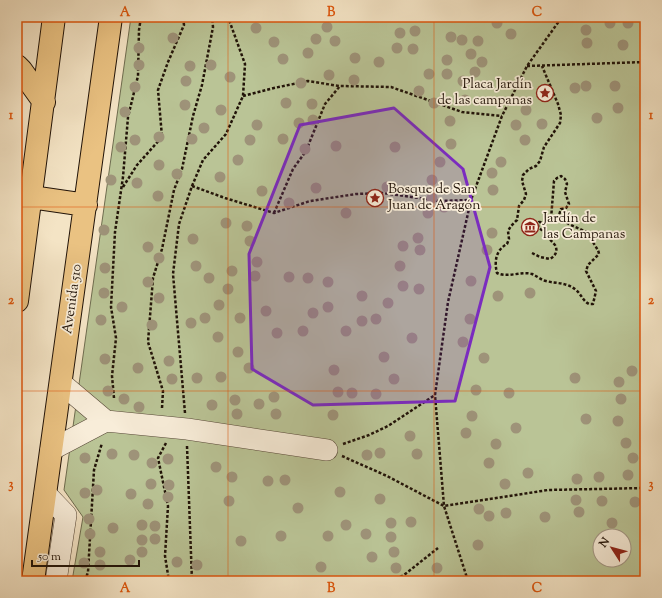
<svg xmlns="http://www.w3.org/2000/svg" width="662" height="598" viewBox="0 0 662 598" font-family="'Sorts Mill Goudy',serif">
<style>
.green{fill:#bac496;stroke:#6e6c4f;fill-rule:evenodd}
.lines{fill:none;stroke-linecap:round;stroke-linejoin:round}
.minor-casing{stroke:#564737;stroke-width:22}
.major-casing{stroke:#211308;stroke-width:24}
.path{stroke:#211308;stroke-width:2.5;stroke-dasharray:3 2;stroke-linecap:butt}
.minor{stroke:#f8edd9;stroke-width:21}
.major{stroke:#eac282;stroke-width:22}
.tree{fill:#9e9379}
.marked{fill:#7b2cbf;fill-opacity:0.2;stroke:#7b2cbf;stroke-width:3;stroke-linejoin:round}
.grid{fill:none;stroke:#de560c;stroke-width:1;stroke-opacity:0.55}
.labels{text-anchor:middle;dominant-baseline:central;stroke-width:3.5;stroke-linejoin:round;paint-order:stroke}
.poi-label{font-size:14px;fill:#211308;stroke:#f8edd9;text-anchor:start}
.street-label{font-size:14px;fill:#211308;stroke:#f8edd9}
.neatline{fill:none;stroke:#de560c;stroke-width:1.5}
.grid-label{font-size:13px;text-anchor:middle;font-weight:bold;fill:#de560c}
</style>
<rect width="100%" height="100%" fill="#f4e4c5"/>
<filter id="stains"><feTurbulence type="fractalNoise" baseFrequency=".005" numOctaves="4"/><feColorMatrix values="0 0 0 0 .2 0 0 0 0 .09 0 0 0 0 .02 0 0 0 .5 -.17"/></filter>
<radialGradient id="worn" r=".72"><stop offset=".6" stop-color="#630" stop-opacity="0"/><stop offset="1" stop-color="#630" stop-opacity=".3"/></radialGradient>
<path class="green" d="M131,17h514v564h-573l11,-64 -19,-27zM600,536h24v24h-24z"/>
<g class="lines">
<g class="minor-casing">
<path id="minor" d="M61,383l45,38
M51,450l55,-29 81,8 140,21
M45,493l21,22 -10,66"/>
</g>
<g class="major-casing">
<path id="major" d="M17,66l4,4 23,32
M31,197l55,8
M17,301l37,-284
M33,581l78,-564"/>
</g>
<path class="path" d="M527,66l118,-4
M243,96l31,-8 34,-7 31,5
M192,186l33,12 49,15 36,-12 46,-7 27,-1 57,8 31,-1
M123,187l14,-22 25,-28 -4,-47 10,-28 16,-37 -1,-8
M274,213l19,-44 13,-18 19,-47 15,-18 51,1 71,25 40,4
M532,253l8,4 10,2c6,-4 8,-8 5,-14l-17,-19 1,-4 9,1 3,-4 3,-38 3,-3 4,-2 4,3 2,5 -2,8 4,12 -3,4 -5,1 -2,6c7,12 23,12 33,21 0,9 6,11 7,18l-11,11 -2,6 10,20 -3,13h-4c-6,-3 -8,-10 -13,-14 -10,-8 -18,-6 -30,-9 -5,-1 -9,-5 -14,-7 -11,-3 -24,4 -35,-1 -3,-12 -1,-23 10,-29l2,-5 -1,-8 3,-5 6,-6 2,-14 5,-6 2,-6 -4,-13 1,-6 6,-6 7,-3 4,-5 4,-14 16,-24 1,-8 -3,-11 -16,-38
M114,398l-2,-22 4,-38 -5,-31 4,-75 8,-55 5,-60 10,-41 1,-46 2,-13
M162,408l1,-17 -15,-49 5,-64 9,-29 12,-59 8,-21 11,-53 9,-31 11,-58 -1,-10
M185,413l-12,-139 6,-50 13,-38 11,-26 23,-26 17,-38 2,-32 -17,-47
M166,443l-8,15 10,48 -3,50 4,25
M343,444l26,-9 19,-9 47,-31
M187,446l5,135
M342,456l45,20 57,30 104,-16 97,-2
M644,488l1,13
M85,581l3,-9 6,-102 8,-27
M391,581l13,-6 34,-27
M468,581l-24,-75 -9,-111 13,-93 23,-102 31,-84 25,-50 35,-49"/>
<use href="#minor" class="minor"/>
<use href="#major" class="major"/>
</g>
<g class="tree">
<circle cx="497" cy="23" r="5.5"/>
<circle cx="610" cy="23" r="5.5"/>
<circle cx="628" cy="23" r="5.5"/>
<circle cx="327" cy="27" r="5.5"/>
<circle cx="256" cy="28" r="5.5"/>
<circle cx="586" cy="30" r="5.5"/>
<circle cx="415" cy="31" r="5.5"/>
<circle cx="400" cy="33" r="5.5"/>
<circle cx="511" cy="34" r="5.5"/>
<circle cx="451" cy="37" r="5.5"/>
<circle cx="173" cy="38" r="5.5"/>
<circle cx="316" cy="39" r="5.5"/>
<circle cx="462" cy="40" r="5.5"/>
<circle cx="335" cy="41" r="5.5"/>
<circle cx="478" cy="41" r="5.5"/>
<circle cx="274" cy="42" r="5.5"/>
<circle cx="587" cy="43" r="5.5"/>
<circle cx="623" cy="45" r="5.5"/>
<circle cx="139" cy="48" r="5.5"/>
<circle cx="397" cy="48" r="5.5"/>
<circle cx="413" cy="49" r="5.5"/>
<circle cx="308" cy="53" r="5.5"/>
<circle cx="471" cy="54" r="5.5"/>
<circle cx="355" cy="58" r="5.5"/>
<circle cx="283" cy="59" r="5.5"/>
<circle cx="447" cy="60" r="5.5"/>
<circle cx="379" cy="62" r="5.5"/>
<circle cx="482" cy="62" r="5.5"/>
<circle cx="139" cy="65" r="5.5"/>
<circle cx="211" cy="65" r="5.5"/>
<circle cx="190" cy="66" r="5.5"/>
<circle cx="475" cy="72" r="5.5"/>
<circle cx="429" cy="74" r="5.5"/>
<circle cx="447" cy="74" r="5.5"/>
<circle cx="329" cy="75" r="5.5"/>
<circle cx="230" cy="77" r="5.5"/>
<circle cx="354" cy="80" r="5.5"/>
<circle cx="186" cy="81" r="5.5"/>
<circle cx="463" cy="81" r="5.5"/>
<circle cx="301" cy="83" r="5.5"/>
<circle cx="586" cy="86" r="5.5"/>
<circle cx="615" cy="86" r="5.5"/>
<circle cx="135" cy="87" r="5.5"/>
<circle cx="575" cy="88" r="5.5"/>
<circle cx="419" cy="91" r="5.5"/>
<circle cx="465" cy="100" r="5.5"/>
<circle cx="286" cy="103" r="5.5"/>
<circle cx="434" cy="103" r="5.5"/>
<circle cx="312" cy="104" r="5.5"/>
<circle cx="185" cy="105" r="5.5"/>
<circle cx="618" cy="108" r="5.5"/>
<circle cx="221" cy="110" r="5.5"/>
<circle cx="526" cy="110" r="5.5"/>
<circle cx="125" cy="112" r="5.5"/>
<circle cx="597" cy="118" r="5.5"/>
<circle cx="313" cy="120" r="5.5"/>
<circle cx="450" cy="121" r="5.5"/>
<circle cx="299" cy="123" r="5.5"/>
<circle cx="542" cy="124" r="5.5"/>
<circle cx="257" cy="125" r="5.5"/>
<circle cx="516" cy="125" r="5.5"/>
<circle cx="204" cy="128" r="5.5"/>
<circle cx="159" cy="137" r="5.5"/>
<circle cx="192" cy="139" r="5.5"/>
<circle cx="283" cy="139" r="5.5"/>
<circle cx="135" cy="140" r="5.5"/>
<circle cx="250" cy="140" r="5.5"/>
<circle cx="525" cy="140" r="5.5"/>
<circle cx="451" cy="144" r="5.5"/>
<circle cx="336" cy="146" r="5.5"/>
<circle cx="121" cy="147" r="5.5"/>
<circle cx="395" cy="147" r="5.5"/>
<circle cx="305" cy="149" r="5.5"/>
<circle cx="238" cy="160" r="5.5"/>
<circle cx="440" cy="162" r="5.5"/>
<circle cx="501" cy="162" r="5.5"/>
<circle cx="159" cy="165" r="5.5"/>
<circle cx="492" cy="173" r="5.5"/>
<circle cx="177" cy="174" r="5.5"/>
<circle cx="220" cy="177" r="5.5"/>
<circle cx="111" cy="180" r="5.5"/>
<circle cx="432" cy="180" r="5.5"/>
<circle cx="137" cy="183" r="5.5"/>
<circle cx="387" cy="187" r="5.5"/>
<circle cx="316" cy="188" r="5.5"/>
<circle cx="493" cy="190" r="5.5"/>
<circle cx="262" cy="191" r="5.5"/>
<circle cx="158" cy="196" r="5.5"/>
<circle cx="432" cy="198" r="5.5"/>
<circle cx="289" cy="203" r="5.5"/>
<circle cx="444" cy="207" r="5.5"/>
<circle cx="346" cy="213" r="5.5"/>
<circle cx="428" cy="213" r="5.5"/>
<circle cx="226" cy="223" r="5.5"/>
<circle cx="247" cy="226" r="5.5"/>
<circle cx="104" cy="230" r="5.5"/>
<circle cx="492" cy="233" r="5.5"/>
<circle cx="418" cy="238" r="5.5"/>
<circle cx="193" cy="239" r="5.5"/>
<circle cx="250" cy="241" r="5.5"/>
<circle cx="403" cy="246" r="5.5"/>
<circle cx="148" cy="247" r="5.5"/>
<circle cx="420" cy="250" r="5.5"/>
<circle cx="487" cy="250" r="5.5"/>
<circle cx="159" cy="258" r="5.5"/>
<circle cx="257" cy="262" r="5.5"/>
<circle cx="196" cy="266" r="5.5"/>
<circle cx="400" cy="266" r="5.5"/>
<circle cx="105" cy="268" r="5.5"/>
<circle cx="232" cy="271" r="5.5"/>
<circle cx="255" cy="276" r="5.5"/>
<circle cx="289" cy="277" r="5.5"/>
<circle cx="209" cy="278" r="5.5"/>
<circle cx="308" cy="278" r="5.5"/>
<circle cx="471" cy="281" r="5.5"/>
<circle cx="148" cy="282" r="5.5"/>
<circle cx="328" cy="282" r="5.5"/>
<circle cx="403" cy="286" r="5.5"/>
<circle cx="228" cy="289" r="5.5"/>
<circle cx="419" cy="289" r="5.5"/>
<circle cx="104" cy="293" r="5.5"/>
<circle cx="530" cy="293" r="5.5"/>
<circle cx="362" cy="296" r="5.5"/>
<circle cx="498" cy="296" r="5.5"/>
<circle cx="159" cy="298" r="5.5"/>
<circle cx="388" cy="303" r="5.5"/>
<circle cx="219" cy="305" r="5.5"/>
<circle cx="122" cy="307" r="5.5"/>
<circle cx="328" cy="307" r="5.5"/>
<circle cx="266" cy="311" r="5.5"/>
<circle cx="313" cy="313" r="5.5"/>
<circle cx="205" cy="318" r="5.5"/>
<circle cx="240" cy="318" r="5.5"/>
<circle cx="376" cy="319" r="5.5"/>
<circle cx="470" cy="319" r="5.5"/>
<circle cx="101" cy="320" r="5.5"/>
<circle cx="362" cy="321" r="5.5"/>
<circle cx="191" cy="323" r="5.5"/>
<circle cx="152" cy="325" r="5.5"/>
<circle cx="303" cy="331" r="5.5"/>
<circle cx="346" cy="331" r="5.5"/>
<circle cx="277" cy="333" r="5.5"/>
<circle cx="218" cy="337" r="5.5"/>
<circle cx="412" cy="338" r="5.5"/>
<circle cx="463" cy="342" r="5.5"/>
<circle cx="238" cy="352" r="5.5"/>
<circle cx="384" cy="357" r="5.5"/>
<circle cx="484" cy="358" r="5.5"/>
<circle cx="105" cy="359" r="5.5"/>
<circle cx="169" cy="361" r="5.5"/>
<circle cx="138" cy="368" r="5.5"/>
<circle cx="249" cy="368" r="5.5"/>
<circle cx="334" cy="370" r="5.5"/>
<circle cx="632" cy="371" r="5.5"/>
<circle cx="221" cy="377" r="5.5"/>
<circle cx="197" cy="378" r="5.5"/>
<circle cx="575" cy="378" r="5.5"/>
<circle cx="172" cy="379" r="5.5"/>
<circle cx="394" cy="379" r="5.5"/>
<circle cx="619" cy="382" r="5.5"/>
<circle cx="476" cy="390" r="5.5"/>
<circle cx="108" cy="391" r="5.5"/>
<circle cx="338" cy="392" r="5.5"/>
<circle cx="352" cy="393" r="5.5"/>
<circle cx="509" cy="393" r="5.5"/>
<circle cx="376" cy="394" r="5.5"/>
<circle cx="274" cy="397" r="5.5"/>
<circle cx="124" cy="399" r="5.5"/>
<circle cx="621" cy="399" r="5.5"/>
<circle cx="235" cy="400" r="5.5"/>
<circle cx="259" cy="404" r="5.5"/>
<circle cx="212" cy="405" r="5.5"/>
<circle cx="139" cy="407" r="5.5"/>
<circle cx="237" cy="414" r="5.5"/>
<circle cx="276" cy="414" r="5.5"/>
<circle cx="333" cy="415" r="5.5"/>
<circle cx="472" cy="416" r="5.5"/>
<circle cx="586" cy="419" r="5.5"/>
<circle cx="618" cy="421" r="5.5"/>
<circle cx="516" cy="428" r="5.5"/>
<circle cx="466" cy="433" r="5.5"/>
<circle cx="410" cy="436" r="5.5"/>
<circle cx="626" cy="443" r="5.5"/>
<circle cx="496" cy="444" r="5.5"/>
<circle cx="380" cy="453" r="5.5"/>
<circle cx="112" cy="454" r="5.5"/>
<circle cx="417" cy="454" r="5.5"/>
<circle cx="134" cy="455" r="5.5"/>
<circle cx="367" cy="455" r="5.5"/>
<circle cx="85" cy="458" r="5.5"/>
<circle cx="633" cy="458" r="5.5"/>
<circle cx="168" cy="459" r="5.5"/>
<circle cx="152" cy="463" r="5.5"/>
<circle cx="489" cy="463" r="5.5"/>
<circle cx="216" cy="467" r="5.5"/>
<circle cx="528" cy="473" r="5.5"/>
<circle cx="628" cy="475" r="5.5"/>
<circle cx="232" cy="477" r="5.5"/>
<circle cx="599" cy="477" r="5.5"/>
<circle cx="577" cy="479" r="5.5"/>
<circle cx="285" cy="480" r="5.5"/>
<circle cx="268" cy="481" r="5.5"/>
<circle cx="151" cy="484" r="5.5"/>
<circle cx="505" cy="484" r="5.5"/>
<circle cx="169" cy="485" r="5.5"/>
<circle cx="97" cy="490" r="5.5"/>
<circle cx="340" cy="492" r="5.5"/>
<circle cx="85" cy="493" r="5.5"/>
<circle cx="131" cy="494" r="5.5"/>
<circle cx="168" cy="497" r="5.5"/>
<circle cx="380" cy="499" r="5.5"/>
<circle cx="576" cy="500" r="5.5"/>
<circle cx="229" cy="501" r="5.5"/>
<circle cx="602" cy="501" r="5.5"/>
<circle cx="635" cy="502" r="5.5"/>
<circle cx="148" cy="504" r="5.5"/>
<circle cx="298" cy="508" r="5.5"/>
<circle cx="479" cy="509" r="5.5"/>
<circle cx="579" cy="512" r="5.5"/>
<circle cx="506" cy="513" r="5.5"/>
<circle cx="489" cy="516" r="5.5"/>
<circle cx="545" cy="517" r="5.5"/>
<circle cx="89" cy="519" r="5.5"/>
<circle cx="411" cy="522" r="5.5"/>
<circle cx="391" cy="523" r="5.5"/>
<circle cx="612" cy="523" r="5.5"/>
<circle cx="142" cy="525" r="5.5"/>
<circle cx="346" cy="525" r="5.5"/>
<circle cx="155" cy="526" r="5.5"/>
<circle cx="113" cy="528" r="5.5"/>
<circle cx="90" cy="534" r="5.5"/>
<circle cx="366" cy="534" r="5.5"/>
<circle cx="281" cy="536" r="5.5"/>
<circle cx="328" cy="536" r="5.5"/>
<circle cx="391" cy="537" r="5.5"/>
<circle cx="155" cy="539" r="5.5"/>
<circle cx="142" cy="540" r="5.5"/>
<circle cx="241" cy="541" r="5.5"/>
<circle cx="478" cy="545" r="5.5"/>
<circle cx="100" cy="552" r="5.5"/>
<circle cx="142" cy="552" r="5.5"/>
<circle cx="394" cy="552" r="5.5"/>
<circle cx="372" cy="557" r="5.5"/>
<circle cx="130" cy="560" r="5.5"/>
<circle cx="177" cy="562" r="5.5"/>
<circle cx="84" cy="563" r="5.5"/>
<circle cx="100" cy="565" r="5.5"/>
<circle cx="197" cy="565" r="5.5"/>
<circle cx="321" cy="567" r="5.5"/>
<circle cx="396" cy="568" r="5.5"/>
<circle cx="437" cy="568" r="5.5"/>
</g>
<path class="marked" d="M394,108l69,61 27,98 -35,134 -142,4 -61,-36 -3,-115 51,-129z"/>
<path class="grid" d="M228,17v564M434,17v564M17,207h628M17,391h628"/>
<defs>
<g id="sight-ring" transform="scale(0.9)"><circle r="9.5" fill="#f8edd9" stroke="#8f2418" stroke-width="1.5"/><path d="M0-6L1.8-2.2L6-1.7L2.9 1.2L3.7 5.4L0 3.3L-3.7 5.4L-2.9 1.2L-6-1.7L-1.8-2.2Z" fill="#8f2418"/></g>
<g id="museum-ring" transform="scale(0.9)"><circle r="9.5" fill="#f8edd9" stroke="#8f2418" stroke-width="1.5"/><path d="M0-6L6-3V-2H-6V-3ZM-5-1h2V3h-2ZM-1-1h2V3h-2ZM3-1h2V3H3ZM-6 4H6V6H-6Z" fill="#8f2418"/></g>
</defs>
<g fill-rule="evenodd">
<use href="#sight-ring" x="545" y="93"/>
<use href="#sight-ring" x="375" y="198"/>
<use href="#museum-ring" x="530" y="227"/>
</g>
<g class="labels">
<g class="poi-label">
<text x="532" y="85" text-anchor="end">Placa Jardín<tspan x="532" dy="16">de las campanas</tspan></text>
<text x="388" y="190">Bosque de San<tspan x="388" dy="16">Juan de Aragón</tspan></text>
<text x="543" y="219">Jardín de<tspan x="543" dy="16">las Campanas</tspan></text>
</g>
<g class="street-label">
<text transform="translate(73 299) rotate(-82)">Avenida 510</text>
</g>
</g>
<rect width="662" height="598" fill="none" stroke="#f4e4c5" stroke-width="44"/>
<g transform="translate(612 548) rotate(306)"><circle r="19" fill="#f8edd9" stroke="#a29685"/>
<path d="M0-3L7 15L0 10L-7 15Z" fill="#8f2418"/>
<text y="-6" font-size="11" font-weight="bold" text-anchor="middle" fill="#211308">N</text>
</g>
<path d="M32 560v6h107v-6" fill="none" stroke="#211308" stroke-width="2"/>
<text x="38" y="560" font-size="12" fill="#211308" stroke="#f8edd9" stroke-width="3" paint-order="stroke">50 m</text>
<rect x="22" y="22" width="618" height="554" class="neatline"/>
<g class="grid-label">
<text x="125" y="16">A</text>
<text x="331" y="16">B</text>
<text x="537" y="16">C</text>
<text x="11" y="119">1</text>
<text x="651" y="119">1</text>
<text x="11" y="304">2</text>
<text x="651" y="304">2</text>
<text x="11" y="488">3</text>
<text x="651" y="488">3</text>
<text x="125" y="592">A</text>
<text x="331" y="592">B</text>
<text x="537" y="592">C</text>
</g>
<rect width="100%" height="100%" filter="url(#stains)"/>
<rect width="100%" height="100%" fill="url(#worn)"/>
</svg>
